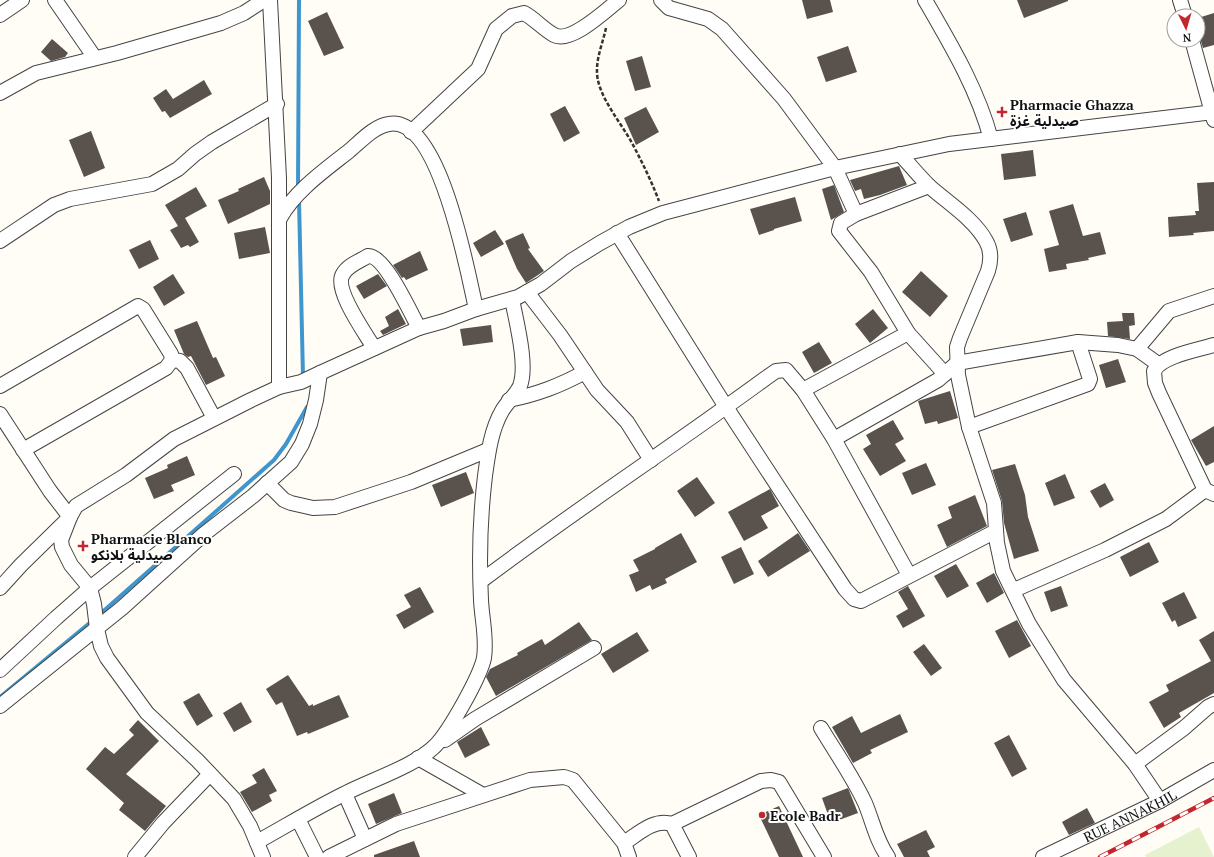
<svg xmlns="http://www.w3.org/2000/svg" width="1214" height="857" viewBox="0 0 1214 857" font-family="'PT Serif','Noto Sans Arabic',serif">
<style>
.pitch{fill:#e6f2cf}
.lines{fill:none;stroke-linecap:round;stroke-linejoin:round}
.stream{stroke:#3f96cf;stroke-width:4}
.building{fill:#5a524d}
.minor-casing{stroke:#444;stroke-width:16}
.path{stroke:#333;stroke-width:2.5;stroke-dasharray:4 2;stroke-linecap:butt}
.minor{stroke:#fff;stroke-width:14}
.rail-casing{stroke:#c4262e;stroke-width:4.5}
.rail{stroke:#fff;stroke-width:3;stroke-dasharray:9;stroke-linecap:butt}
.poi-dot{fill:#c4262e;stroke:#fff;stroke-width:1.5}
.labels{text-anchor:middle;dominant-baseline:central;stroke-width:4;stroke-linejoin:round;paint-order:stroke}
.poi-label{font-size:14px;font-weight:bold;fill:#111;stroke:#fff;text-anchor:start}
.street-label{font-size:14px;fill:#111;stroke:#fff}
</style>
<rect width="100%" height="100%" fill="#fffdf5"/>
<path class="pitch" d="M1199,827l15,30h-68l-1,-2z"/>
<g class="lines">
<path class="stream" d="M298,189l1,-189
M299,200l4,177
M99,615l175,-155 12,-16 21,-37
M0,697l92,-76"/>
</g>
<path class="building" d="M802,0h28l3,12 -26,7z
M1017,0h51v1l-44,17z
M327,12l17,36 -20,8 -16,-35z
M1214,13v32l-11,3 -5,-16v-14z
M52,39l16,14 -3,4 -14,4 -10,-9z
M848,46l9,26 -31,10 -9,-25z
M642,56l9,31 -16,4 -9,-30z
M204,80l8,14 -42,24 -5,-7 -3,1 -9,-14 13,-9 7,10z
M565,106l15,27 -16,9 -14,-28z
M646,107l13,25 -23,13 -12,-27z
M91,131l14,37 -21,9 -15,-37z
M1033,150l3,26 -32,4 -3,-26z
M899,166l8,19 -27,10 -16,4 -3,-10 -6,2 -5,-11z
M264,177l6,14v13l-42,20 -10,-24 21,-9 -1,-2z
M1214,182v49l-21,2 1,2 -25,2 -1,-20 28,-2 -1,-4h4l-2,-28z
M834,185l10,27 -13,8 -9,-31z
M196,187l11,19 -22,12 14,24 -9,5 -2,-2 -7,3 -11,-18 8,-4 -13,-21z
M795,197l7,24 -28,8v1l-15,5 -9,-26z
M1073,204l10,32 17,-4 6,22 -18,4 1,2 -23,4 1,5 -18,3 -5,-23 15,-4 -10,-34z
M1026,212l7,23 -22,7 -8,-23z
M265,227l5,26 -31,6 -5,-26z
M495,230l9,14 -23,13 -8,-14z
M523,233l7,15 -2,1 16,22 -18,12 -9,-14 -12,-28z
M150,240l9,19 -20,10 -10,-19z
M420,251l8,19 -22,10 -2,-3 -2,1 -9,-13z
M921,271l27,25 -18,21 -28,-25z
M173,274l12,19 -21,13 -11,-19z
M378,274l9,12 -23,13 -8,-13z
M398,309l8,15 -23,11 -3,-4 9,-5 -4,-9z
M873,309l15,19 -18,15 -15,-19z
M1122,313h12l1,12 -6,1 1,13 -22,-3 -1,-14 16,-1z
M197,321l16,37 3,-1 9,19 -19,9 -15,-29 -3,1 -4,-3 -10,-24z
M491,325l2,17 -30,4 -3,-17z
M819,342l13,21 -18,10 -12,-21z
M1118,359l8,23 -20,6 -7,-23z
M950,391l8,27 -20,6 -1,-3 -12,3 -7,-23z
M893,420l11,19 -9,5 11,17 -26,15 -17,-27 8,-5 -5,-9z
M1214,426v36l-8,4 -15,-26z
M187,456l8,19 -24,10 3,6 -20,8 -9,-21 23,-10 -1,-3z
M926,463l10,22 -24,10 -10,-22z
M1015,464l10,31 3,22 11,34 -25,8 -10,-36 -2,-22 -10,-31z
M466,472l8,21 -33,14 -9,-22z
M1065,474l10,24 -21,8 -9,-23z
M697,477l18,26 -20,14 -18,-26z
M1105,483l9,17 -14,8 -10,-17z
M770,489l9,17 -18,10 7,12 -24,13 -16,-29z
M975,495l12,31 -40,21 -10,-22 15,-7 -4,-11z
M681,533l16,29 -32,17 2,4 -15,7 -2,-5 -14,7 -7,-17 10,-4 -6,-11 22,-11v-1z
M798,533l12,18 -42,26 -10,-16z
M1149,542l10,20 -29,15 -10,-20z
M741,547l13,27 -20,10 -13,-27z
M956,564l13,22 -22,12 -13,-22z
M994,573l10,20 -17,10 -11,-20z
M908,586l17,30 -22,12 -7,-12 12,-7 -10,-17z
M1061,586l7,20 -17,6 -7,-20z
M420,587l14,25 -30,17 -8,-14 15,-8 -7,-12z
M1184,592l13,26 -19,9 -3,-7 -3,2 -10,-19z
M1017,620l14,26 -22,12 -14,-27z
M579,622l13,18 -96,56 -10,-19 4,-8 28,-14 -1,-2 25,-14 3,6z
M1214,631v62l-35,20 2,4 -17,11 -15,-26 20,-11 -3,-6 45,-24 -12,-21z
M637,632l12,19 -36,22 -12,-19z
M924,644l18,24 -11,8 -18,-24z
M288,675l21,31 4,-2v2l26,-11 10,22 -41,17 -1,-2 -10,4 -15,-34 -6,3 -10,-16z
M199,693l14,23 -16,10 -14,-24z
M241,702l11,20 -18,10 -11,-19z
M900,714l8,18 -38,18 2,3 -19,10 -21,-36 20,-11 9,17z
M138,720l21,21 -33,33 40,32 -21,25 -26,-21 5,-7 -38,-34 19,-22 9,7 20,-19 -5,-5z
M481,727l9,18 -25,13 -8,-16z
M1009,735l18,34 -15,8 -18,-34z
M264,768l13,23 -8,4 3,6 -20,11 -12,-20 17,-9 -5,-8z
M848,788l10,25 -27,10 -9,-25z
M394,793l8,20 -26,11 -8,-20z
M779,806l24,51h-24l-20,-42z
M1087,808l8,15 -26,12 -7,-13z
M926,830l9,17 -8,4 3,6h-26l-7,-13z
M414,841l6,16h-46v-2z"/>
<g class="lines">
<g class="minor-casing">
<g id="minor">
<path d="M55,0l40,58"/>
<path d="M270,0l9,178v209"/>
<path d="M661,0l8,8 39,11 14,10 62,70 51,69 21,46"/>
<path d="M925,0c26,45 52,88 66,139"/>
<path d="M1180,0l5,16"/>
<path d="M0,15l22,-15"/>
<path d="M1192,40l22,80"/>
<path d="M0,93l36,-20 81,-20 104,-30 23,-10 20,-13"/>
<path d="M411,132l67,-63 18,-40 16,-13 12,-3c11,6 19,16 30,22 17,9 52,-25 65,-35"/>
<path d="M900,154c10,11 19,22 29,32 19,17 45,33 57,55 6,10 5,20 2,30l-28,67 -3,9 1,28 11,52 25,76 3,40 6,28 26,53 35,56 71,84 25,37"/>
<path d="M929,186l-73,28 -15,9 -2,8 32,41 37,61 37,41"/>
<path d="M280,218c15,-27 45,-48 69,-67 11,-9 25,-25 40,-27 51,-9 79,150 87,185"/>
<path d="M617,233l109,174 119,182 9,10 7,2 135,-70"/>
<path d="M0,241l54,-36 16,-6 82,-15 26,-15 17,-15 17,-12 65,-38"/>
<path d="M527,292l33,43 37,55 30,32 24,38"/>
<path d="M374,348c-8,-14 -41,-59 -31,-74 5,-9 17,-13 25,-18 17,-1 43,58 51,72"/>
<path d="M1137,349l32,-38 45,-15"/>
<path d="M172,360l8,1 7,7 27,50"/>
<path d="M0,386l138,-80 5,3 28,45 1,6 -6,8 -143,82"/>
<path d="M803,390l105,-57"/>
<path d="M509,400c29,-6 50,-14 76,-28"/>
<path d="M0,414l50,77 20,26 -9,23 1,7 9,18 19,23 4,16 3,25 4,17 6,12 40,55 50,47 37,39 16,27 13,31"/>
<path d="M969,427l119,-43 2,-5 -12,-37"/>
<path d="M834,439l104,-59 19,-17 121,-21 40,3 19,4 21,15"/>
<path d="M267,483l17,17 7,3 22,5 22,-1 76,-25 77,-32"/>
<path d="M1205,490l-46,-97 -4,-10 -1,-12c7,-15 44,-21 60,-26"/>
<path d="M481,581c93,-70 191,-134 285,-203l10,-7 10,-1 17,20 31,49 75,136"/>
<path d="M0,588l21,-23 49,-48 6,-11 50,-31 48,-36 77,-39 28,-13 22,-5 19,-9 99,-45 25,-7 32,-12 42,-12 23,-13 30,-23 29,-18 29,-16 34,-14 172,-45 114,-24 265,-32"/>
<path d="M1014,590l91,-40 61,-31 39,-29 9,4"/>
<path d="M0,670l56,-52 34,-30 144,-114"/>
<path d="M0,706l122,-98 82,-74 49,-38 38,-34 11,-18 8,-20 6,-24 4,-27"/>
<path d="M821,728c15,25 32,49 44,75 8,19 11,37 23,54"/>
<path d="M445,740l30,-21 119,-71"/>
<path d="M418,758l65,37"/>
<path d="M1135,764l49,-36 24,-21 6,-3"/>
<path d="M345,794l20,45"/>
<path d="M298,819l19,38"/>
<path d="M672,824l89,-43 10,-1 8,2 45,75"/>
<path d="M257,842c29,-16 58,-34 89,-49 25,-13 69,-27 89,-47 14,-14 45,-69 49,-88 3,-20 -2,-38 -3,-58 -2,-41 -1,-83 4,-124 3,-22 6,-46 17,-65 5,-9 14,-16 18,-25 8,-21 -4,-65 -8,-87"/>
<path d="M624,843c14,-9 30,-25 48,-19l17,33"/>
<path d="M135,857l28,-34 47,-49"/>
<path d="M329,857l67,-33 134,-44 34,-3 9,3 51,63 5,14"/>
<path id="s1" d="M1043,857l117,-56 54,-31"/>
</g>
</g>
<path class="path" d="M606,28c-3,14 -9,28 -9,42 -1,24 23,51 35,73 10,19 19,37 27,58"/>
<use href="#minor" class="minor"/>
<g class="rail-casing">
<path id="rail" d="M1100,857l114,-59"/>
</g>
<use href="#rail" class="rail"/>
</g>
<g class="poi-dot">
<path d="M1000 106h4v4h4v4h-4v4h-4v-4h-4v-4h4z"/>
<path d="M81 540h4v4h4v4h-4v4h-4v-4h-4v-4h4z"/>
<circle cx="762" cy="815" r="4"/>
</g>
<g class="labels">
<g class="poi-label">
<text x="1010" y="104">Pharmacie Ghazza<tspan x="1010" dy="16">صيدلية غزة</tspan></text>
<text x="91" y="538">Pharmacie Blanco<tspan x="91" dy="16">صيدلية بلانكو</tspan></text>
<text x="770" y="815">Ecole Badr</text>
</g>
<g class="street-label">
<text stroke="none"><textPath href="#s1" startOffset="96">RUE ANNAKHIL</textPath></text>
</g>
</g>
<g transform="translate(1186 28) rotate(175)"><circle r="19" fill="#ffffff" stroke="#a0a0a0"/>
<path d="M0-3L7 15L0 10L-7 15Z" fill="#c4262e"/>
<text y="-6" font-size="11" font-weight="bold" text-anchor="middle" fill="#111111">N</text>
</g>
</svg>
